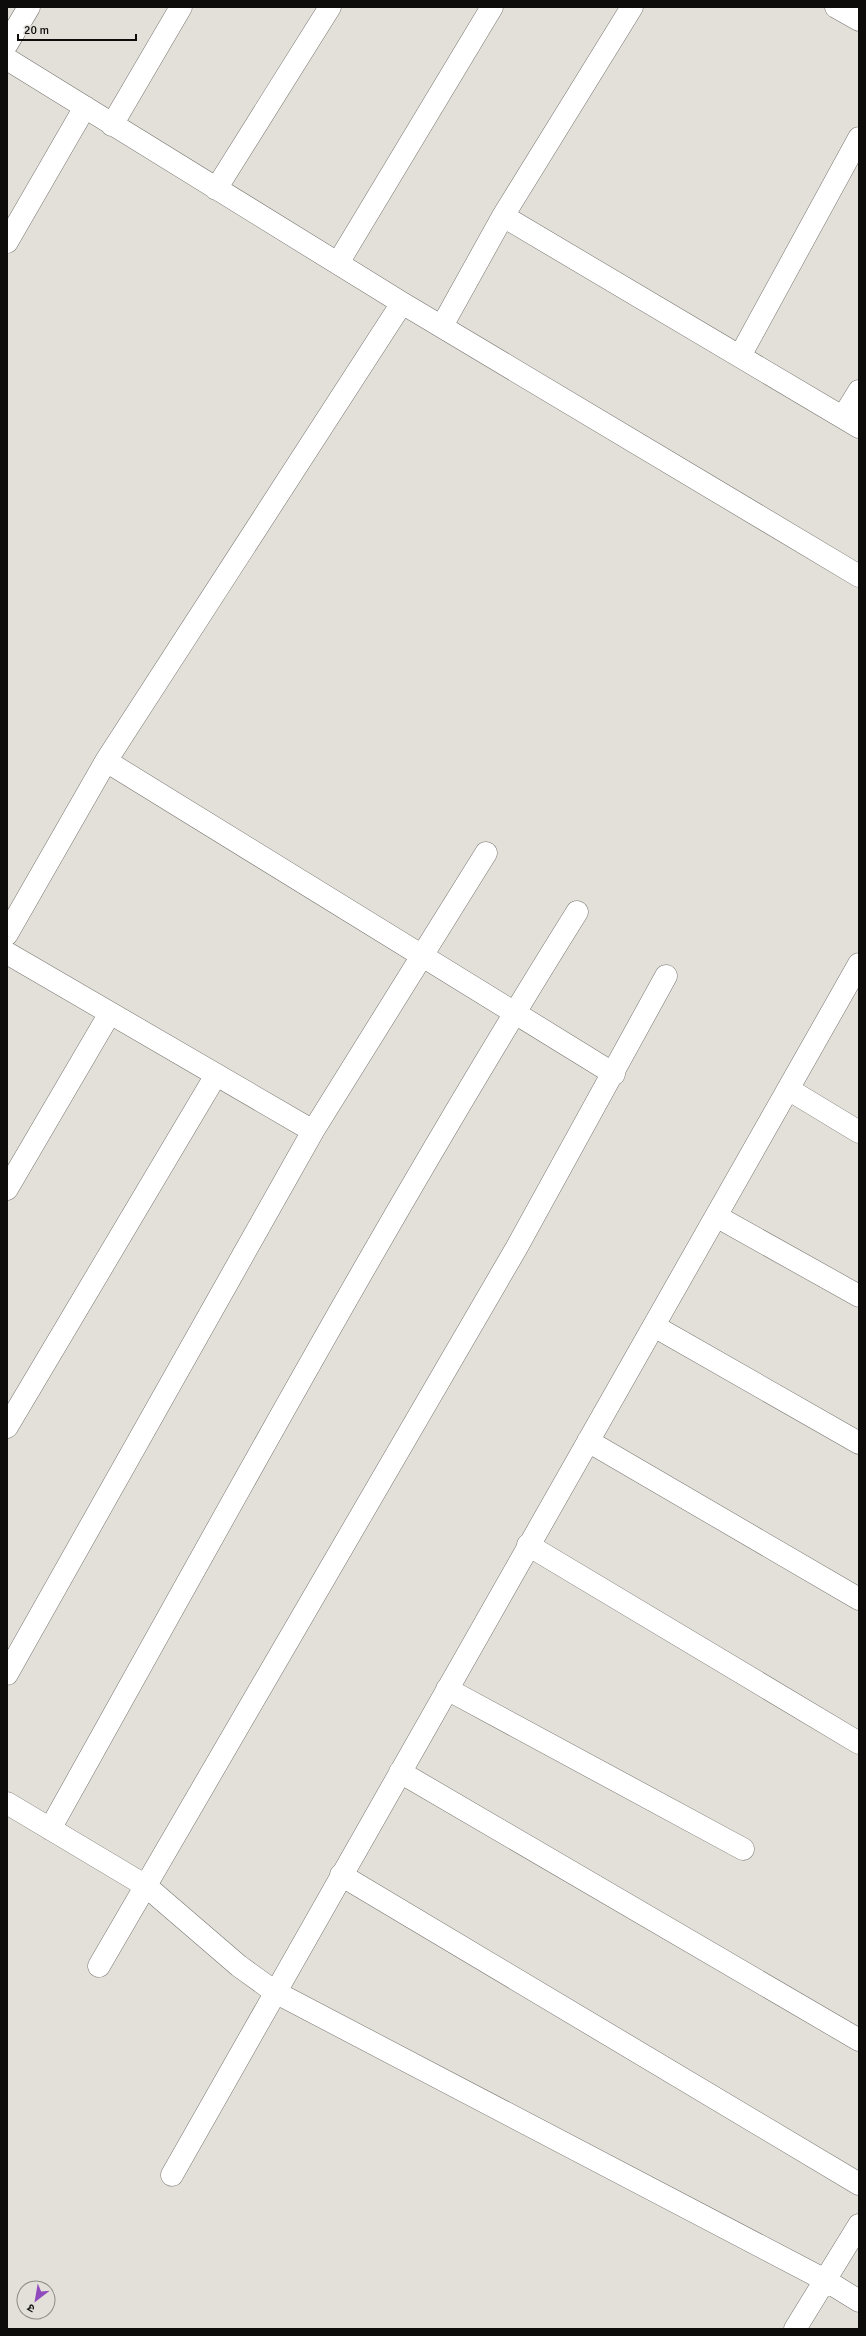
<svg xmlns="http://www.w3.org/2000/svg" width="866" height="2336" viewBox="0 0 866 2336" font-family="Signika,'Noto Sans Devanagari',sans-serif">
<style>
.lines{fill:none;stroke-linecap:round;stroke-linejoin:round}
.minor-casing{stroke:#797671;stroke-width:23}
.minor{stroke:#fff;stroke-width:22}
</style>
<rect width="100%" height="100%" fill="#e2e0d9"/>
<g class="lines">
<g class="minor-casing">
<path id="minor" d="M836,7l23,13
M7,44l22,-37
M7,59l395,244 457,273
M112,125l69,-118
M216,189l114,-182
M503,216l356,211
M7,242l78,-135
M338,263l154,-256
M442,326l61,-110 129,-209
M740,356l119,-218
M843,417l16,-26
M106,761l508,313
M7,934l99,-173 296,-458
M7,953l306,178
M788,1089l71,43
M7,1189l103,-176
M716,1216l143,80
M654,1326l205,117
M7,1427l209,-352
M588,1441l271,158
M528,1545l331,198
M7,1674l306,-543 173,-278
M447,1689l296,160
M400,1772l459,268
M7,1803l139,83 93,80 36,26 550,288 34,21
M50,1829c172,-307 340,-618 527,-917
M341,1875l518,309
M99,1966l418,-719 149,-271
M172,2175l687,-1211
M795,2329l64,-104"/>
</g>
<use href="#minor" class="minor"/>
</g>
<rect width="866" height="2336" fill="none" stroke="#0d0c0a" stroke-width="16"/>
<g transform="translate(36 2300) rotate(211)"><circle r="19" fill="#e2e0d9" stroke="#8d8b86"/>
<path d="M0-3L7 15L0 10L-7 15Z" fill="#904abd"/>
<text y="-6" font-size="11" font-weight="bold" text-anchor="middle" fill="#0d0c0a">उ</text>
</g>
<path d="M18 34v6h118v-6" fill="none" stroke="#0d0c0a" stroke-width="2"/>
<text x="24" y="34" font-size="12" fill="#0d0c0a" stroke="#e2e0d9" stroke-width="3" paint-order="stroke">20 m</text>
</svg>
